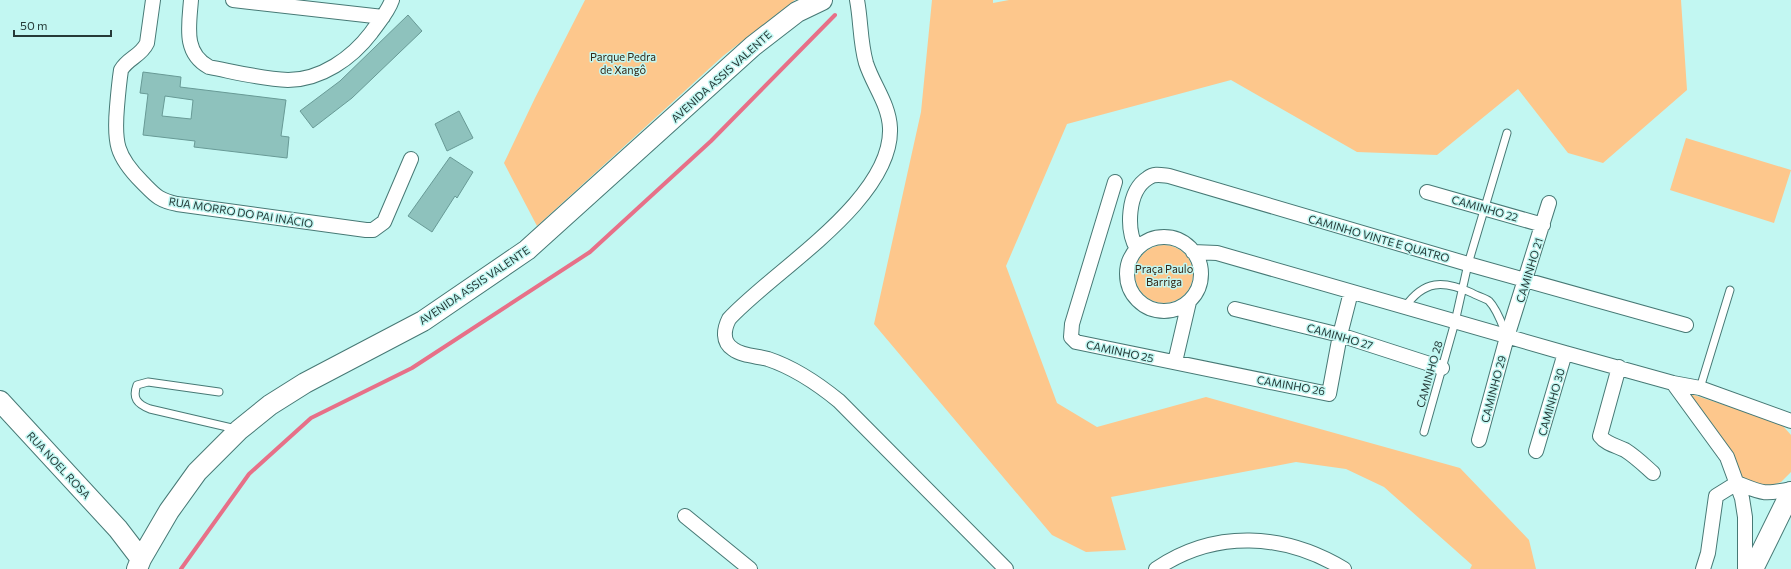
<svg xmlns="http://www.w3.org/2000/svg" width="1791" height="569" viewBox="0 0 1791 569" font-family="Commissioner,sans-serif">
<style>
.green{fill:#fdc78c}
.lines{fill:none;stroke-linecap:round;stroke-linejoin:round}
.stream{stroke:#e77088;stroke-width:4}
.building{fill:#8ec2bd;stroke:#689a96;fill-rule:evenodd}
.service-casing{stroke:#477975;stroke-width:9}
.minor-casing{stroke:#477975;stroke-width:16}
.secondary-casing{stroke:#477975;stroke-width:22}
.service{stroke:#fff;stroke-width:7}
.minor{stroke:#fff;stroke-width:14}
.secondary{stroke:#fff;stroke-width:20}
.labels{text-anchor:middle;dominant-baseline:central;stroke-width:3;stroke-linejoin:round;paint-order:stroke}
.park-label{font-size:11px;fill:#362716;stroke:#c2f7f2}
.street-label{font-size:11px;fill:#253a38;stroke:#c2f7f2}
</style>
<rect width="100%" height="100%" fill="#c2f7f2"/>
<path class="green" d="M585,0h210l-72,56 -186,170 -33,-63 31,-65z
M932,0h61v3l16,-3h672l6,90 -84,73 -35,-10 -50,-64 -81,66 -80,-3 -126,-72 -164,44 -61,142 51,137 40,24 109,-30 254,71 69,72 7,29h-66l2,-4 -88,-78 -38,-18 -50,-7 -185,35 15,53 -40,2 -34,-17 -178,-211 47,-212z
M1686,138l105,32 -17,53 -104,-33z
M1135 274a29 29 0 1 1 58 0a29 29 0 1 1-58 0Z
M1691,394l82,27 10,5 8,9v37l-10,10 -11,4 -11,1 -19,-10 -24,-48 -28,-31z"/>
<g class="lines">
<path class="stream" d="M181,569l68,-95 62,-56 101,-50 178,-116 121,-111 124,-126"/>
</g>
<path class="building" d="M408,15l14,16 -70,67 -39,30 -13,-17 40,-30z
M143,72l38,5 -1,10 106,13 -5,36 8,1 -2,21 -93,-11 1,-6 -52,-6 5,-41 -8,-1zM165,96l28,4 -2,19 -29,-3z
M459,111l14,27 -26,13 -12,-27z
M450,157l23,15 -16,26 -2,-2 -23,36 -24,-16z"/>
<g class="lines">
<g class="service-casing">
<path id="service" d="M1405,307c19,-27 38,-27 67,-14 5,3 13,5 17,8 8,8 13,23 17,33
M1700,388l30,-98
M219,392l-71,-10 -11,3c-5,13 0,19 13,24l86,20
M1424,432l31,-110 13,-58 39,-131"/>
</g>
<g class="minor-casing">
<path id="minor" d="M153,0l-6,43c-6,13 -19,15 -26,27 -2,13 -3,25 -4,37 -3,35 -1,49 25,75 13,13 16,18 35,22l189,26h7l11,-8 27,-63
M191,0c-2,26 -8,53 18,67 26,5 53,12 79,13 33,0 64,-22 83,-47 7,-10 17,-21 21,-33
M233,0l150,17
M857,0c4,21 3,42 9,63 7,22 23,41 24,65 3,72 -117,143 -161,191 -5,10 -7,23 4,30 9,7 24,7 35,10 27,9 49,24 71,42l167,168
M1115,182l-43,142 -1,13 5,5 253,52 11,-59 11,-43
M1427,192l116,33
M1127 274a37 37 0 1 1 74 0a37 37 0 1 1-74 0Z
M1137,249c-11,-19 -10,-58 11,-71 6,-5 13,-3 21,-2l299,88 218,61
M1193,252l24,1 348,100 108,30 27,5 91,33
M1235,309l105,26 102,33
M1175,362l14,-60
M1619,367l-19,69c6,8 17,10 25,14 11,7 19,15 28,23
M1673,383l54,74 15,41 3,19v52
M1479,440l28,-103 42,-134
M1536,451l29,-98
M1737,483c25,10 26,12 54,6
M685,516l65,53
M1156,569c59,-40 128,-36 188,0
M1703,569l5,-16 8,-57 21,-13"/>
</g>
<g class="secondary-casing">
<path id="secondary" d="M0,401l118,128 23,30
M137,569l4,-10 28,-48 28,-39 42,-42 31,-25 35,-22 118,-62 104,-71 226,-204 44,-34 25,-12
M1753,569l38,-77"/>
</g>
<use href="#service" class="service"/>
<use href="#minor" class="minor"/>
<use href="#secondary" class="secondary"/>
</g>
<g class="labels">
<g class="park-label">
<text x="623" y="56">Parque Pedra<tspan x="623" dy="13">de Xangô</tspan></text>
<text x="1164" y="268">Praça Paulo<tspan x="1164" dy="13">Barriga</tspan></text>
</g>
<g class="street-label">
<text transform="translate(721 76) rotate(-42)">AVENIDA ASSIS VALENTE</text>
<text transform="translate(1485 208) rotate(16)">CAMINHO 22</text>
<text transform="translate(241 212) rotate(9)">RUA MORRO DO PAI INÁCIO</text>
<text transform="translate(1379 238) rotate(16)">CAMINHO VINTE E QUATRO</text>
<text transform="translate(1529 270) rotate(-73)">CAMINHO 21</text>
<text transform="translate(474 285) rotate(-34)">AVENIDA ASSIS VALENTE</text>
<text transform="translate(1340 336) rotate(16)">CAMINHO 27</text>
<text transform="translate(1120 351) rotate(12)">CAMINHO 25</text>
<text transform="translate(1429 374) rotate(-74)">CAMINHO 28</text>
<text transform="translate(1291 385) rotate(10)">CAMINHO 26</text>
<text transform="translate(1493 389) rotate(-75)">CAMINHO 29</text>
<text transform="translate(1551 402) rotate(-74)">CAMINHO 30</text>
<text transform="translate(59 465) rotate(47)">RUA NOEL ROSA</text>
</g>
</g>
<path d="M14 30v6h97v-6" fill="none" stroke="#253a38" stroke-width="2"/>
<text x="20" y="30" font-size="12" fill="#253a38" stroke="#c2f7f2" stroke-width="3" paint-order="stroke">50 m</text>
</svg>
